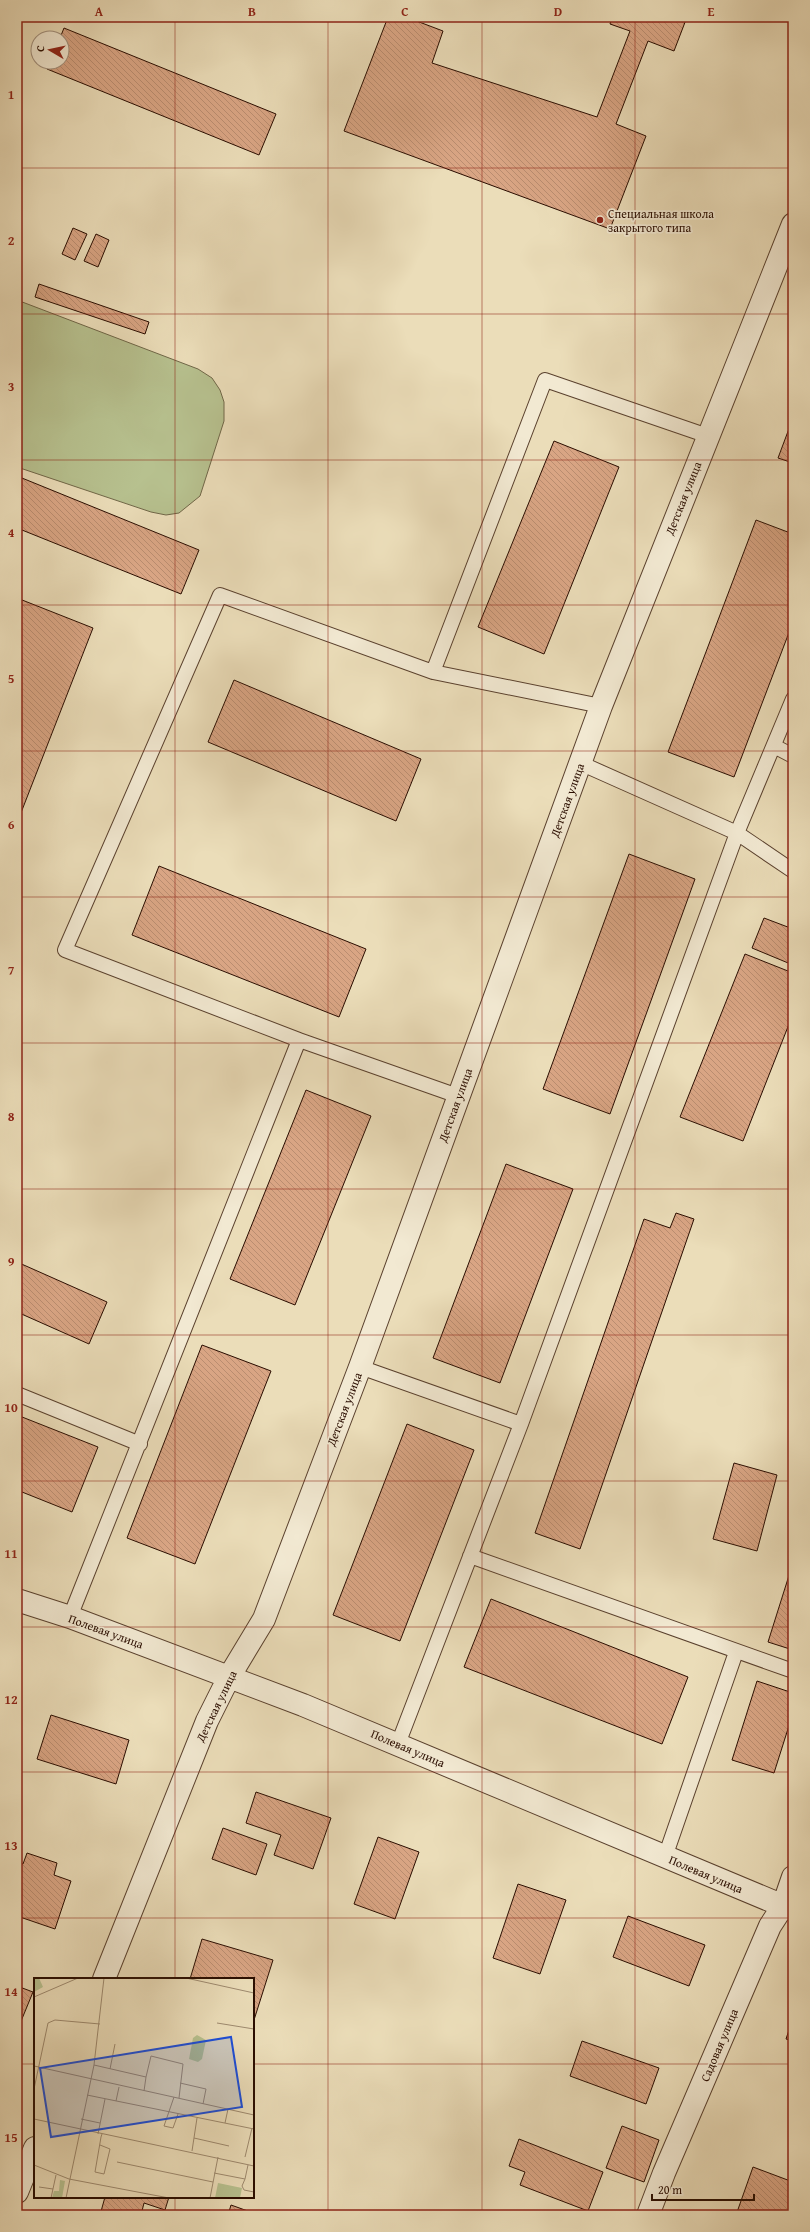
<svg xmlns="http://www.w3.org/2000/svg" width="810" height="2232" viewBox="0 0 810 2232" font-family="'Gentium Book Plus',serif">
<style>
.pitch{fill:#b7c18f;stroke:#706748}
.building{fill:url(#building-back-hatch);stroke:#2a0d00}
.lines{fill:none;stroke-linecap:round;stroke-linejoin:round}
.service-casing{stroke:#5a412e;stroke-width:16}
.minor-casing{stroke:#5a412e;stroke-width:24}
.service{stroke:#f2e9d2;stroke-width:14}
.minor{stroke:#f2e9d2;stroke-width:22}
.grid{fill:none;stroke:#8f2418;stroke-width:1;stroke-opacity:0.55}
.poi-dot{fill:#8f2418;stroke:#f2e9d2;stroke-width:1.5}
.labels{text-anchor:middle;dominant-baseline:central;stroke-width:3.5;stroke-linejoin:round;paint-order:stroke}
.poi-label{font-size:12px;fill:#2a0d00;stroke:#f2e9d2;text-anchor:start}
.street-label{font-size:12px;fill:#2a0d00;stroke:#f2e9d2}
.inset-road{fill:none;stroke:#9e8a6f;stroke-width:1}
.view{fill:#1d4ed8;fill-opacity:0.15;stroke:#1d4ed8;stroke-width:2}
.inset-edge{fill:none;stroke:#2a0d00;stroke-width:2}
.neatline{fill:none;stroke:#8f2418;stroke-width:1.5}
.grid-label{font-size:13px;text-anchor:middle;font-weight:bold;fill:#8f2418}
</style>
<defs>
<pattern id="building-back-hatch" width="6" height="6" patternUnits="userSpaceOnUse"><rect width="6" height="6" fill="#d9a584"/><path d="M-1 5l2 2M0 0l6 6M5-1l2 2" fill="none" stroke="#ba8d70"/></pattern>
</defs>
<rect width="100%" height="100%" fill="#ebddb9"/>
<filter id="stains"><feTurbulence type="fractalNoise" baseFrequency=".005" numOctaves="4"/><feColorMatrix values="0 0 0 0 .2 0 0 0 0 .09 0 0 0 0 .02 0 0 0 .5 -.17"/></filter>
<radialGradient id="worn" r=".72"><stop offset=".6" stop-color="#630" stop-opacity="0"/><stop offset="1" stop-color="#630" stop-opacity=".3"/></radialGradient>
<path class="pitch" d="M17,300l181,69 14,9 8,12 4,12v19l-24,75 -21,17 -13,2 -15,-3 -134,-45z"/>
<path class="building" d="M388,17h18l37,14 -11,32 165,54 33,-86 -20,-7 2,-7h75l-13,34 -26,-10 -32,83 30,12 -36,93 -266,-98z
M64,28l212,86 -17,41 -212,-86 3,-7h12v-24h-2z
M73,228l14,6 -12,26 -13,-6z
M96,234l13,6 -11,27 -14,-6z
M39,284l110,38 -4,12 -110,-37z
M793,418v45l-15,-5z
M554,441l65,26 -75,187 -66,-27z
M17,476l182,74 -18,44 -164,-66z
M756,520l37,14v88l-59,155 -66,-25z
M17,598l76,30 -76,195z
M234,680l187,79 -25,62 -188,-79z
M629,854l66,25 -85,235 -67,-25z
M159,866l207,83 -27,68 -207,-82z
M764,918l29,11v36l-41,-17z
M745,954l48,19v41l-50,127 -63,-24z
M306,1090l65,26 -76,189 -65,-26z
M506,1164l67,25 -73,194 -67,-25z
M676,1213l18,6 -114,330 -45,-16 109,-314 26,9z
M17,1262l90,40 -18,42 -72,-32z
M202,1345l69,26 -76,193 -68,-26z
M17,1415l81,32 -26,65 -55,-22z
M407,1424l67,26 -74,191 -67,-26z
M734,1463l43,12 -20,76 -44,-12z
M791,1569h2v81l-25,-8z
M491,1599l197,78 -26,67 -198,-77z
M757,1681l36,12v20l-19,60 -42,-13z
M51,1715l78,25 -13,44 -79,-25z
M256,1792l75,26 -18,51 -39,-14 7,-20 -35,-12z
M223,1828l44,16 -11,31 -44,-16z
M378,1837l41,15 -24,67 -41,-15z
M27,1853l30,10 -3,12 17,6 -16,48 -38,-13v-54l6,2z
M518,1884l48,16 -26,74 -47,-16z
M628,1916l77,29 -16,41 -76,-29z
M202,1939l71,21 -19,60 -1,-41h-63z
M17,1986l16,6 -16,39z
M793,2018v23l-7,-2z
M582,2041l77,27 -13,36 -76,-28z
M622,2126l37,14 -15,42 -38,-14z
M519,2139l84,33 -15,39 -68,-26 5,-13 -16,-6z
M753,2167l40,15v33h-57z
M105,2197h64l-4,13 -21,-7 -3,12h-41z
M231,2205l28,10h-31z"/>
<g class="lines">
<g class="service-casing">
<path id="service" d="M433,672l112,-292 163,56
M774,746l19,10
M580,763l157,70 56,38
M299,1040l-234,-90 155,-355 213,77 168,34
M360,1367l161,57
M17,1394l123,50
M470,1556l323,115
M70,1617l229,-577 159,56
M398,1744l123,-320 216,-591 56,-134
M665,1857l71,-205"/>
</g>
<g class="minor-casing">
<path id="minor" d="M17,1600l53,17 233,88 490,205
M104,1979l103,-258 22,-44 35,-58 96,-252 241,-661 192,-482
M17,2192l18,-44
M648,2215l16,-42 106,-247 13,-20 10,-29"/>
</g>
<use href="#service" class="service"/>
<use href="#minor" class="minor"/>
</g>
<path class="grid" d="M175,17v1962M328,17v2198M482,17v2198M635,17v2198M17,168h776M17,314h776M17,460h776M17,605h776M17,751h776M17,897h776M17,1043h776M17,1189h776M17,1335h776M17,1481h776M17,1627h776M17,1772h776M17,1918h776M17,2064h18M253,2064h540M175,2197v18"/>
<circle class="poi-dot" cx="600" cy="220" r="4"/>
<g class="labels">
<g class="poi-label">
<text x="608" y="213">Специальная школа<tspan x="608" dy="14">закрытого типа</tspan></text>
</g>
<g class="street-label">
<text transform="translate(683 498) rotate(-68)">Детская улица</text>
<text transform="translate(567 800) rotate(-70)">Детская улица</text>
<text transform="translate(455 1105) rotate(-70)">Детская улица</text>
<text transform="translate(344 1409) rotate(-69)">Детская улица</text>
<text transform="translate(106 1631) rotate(20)">Полевая улица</text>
<text transform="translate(216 1706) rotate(-64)">Детская улица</text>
<text transform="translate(408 1748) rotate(23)">Полевая улица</text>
<text transform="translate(706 1874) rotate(23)">Полевая улица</text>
<text transform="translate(719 2045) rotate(-67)">Садовая улица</text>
</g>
</g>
<g transform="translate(34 1978)">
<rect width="220" height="220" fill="#ebddb9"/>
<path d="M26,202l5,1 -3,17h-10l2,-7h5z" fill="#b7c18f"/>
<path d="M0,0h5l4,9 -9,5z" fill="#b7c18f"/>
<path d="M184,205l24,5 -2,10h-25z" fill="#b7c18f"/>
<path d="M163,57l9,5 -4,19 -4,3 -9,-3 4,-21z" fill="#b7c18f"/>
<path class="inset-road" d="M152,0l68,15M0,19l44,-19M183,45l37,6M60,87l52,12 -2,14M0,88l220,49M76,91l5,-25M112,99l5,-21 32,8 -4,34M146,105l26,6 -3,15M0,111l14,-66 7,-3 45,4M53,117l167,34M140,119l-10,29 9,2 5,-14M82,123l3,-14M0,141l220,47M47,141l19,4M191,145l3,-14M64,156l7,-35M160,160l35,8M66,167l10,4 -6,25 -9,-2 6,-35 1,-3M158,173l5,-33M211,179l7,-29M83,184l96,20M0,187l35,14 100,19M180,195l31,6 3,-14M211,201l-3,7 2,4 10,2M5,209l14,2M17,220l5,-23M32,220l28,-133 10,-87M176,220l8,-41"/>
<path class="view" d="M197,59l11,70 -191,30 -11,-69z"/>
<rect width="220" height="220" class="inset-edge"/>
</g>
<rect width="810" height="2232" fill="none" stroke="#ebddb9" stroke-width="44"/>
<g transform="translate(50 50) rotate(279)"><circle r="19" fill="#f2e9d2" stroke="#a2917e"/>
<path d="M0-3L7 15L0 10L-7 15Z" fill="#8f2418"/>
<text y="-6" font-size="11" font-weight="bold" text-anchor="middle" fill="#2a0d00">С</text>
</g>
<path d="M652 2194v6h102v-6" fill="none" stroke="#2a0d00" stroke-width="2"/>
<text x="658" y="2194" font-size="12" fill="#2a0d00" stroke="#f2e9d2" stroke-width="3" paint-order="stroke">20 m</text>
<rect x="22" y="22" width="766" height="2188" class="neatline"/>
<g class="grid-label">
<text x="99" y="16">A</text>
<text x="252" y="16">B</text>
<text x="405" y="16">C</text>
<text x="558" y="16">D</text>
<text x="711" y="16">E</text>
<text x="11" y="99">1</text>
<text x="11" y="245">2</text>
<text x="11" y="391">3</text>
<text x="11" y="537">4</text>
<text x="11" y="683">5</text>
<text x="11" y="829">6</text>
<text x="11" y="975">7</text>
<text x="11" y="1121">8</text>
<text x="11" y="1266">9</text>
<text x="11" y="1412">10</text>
<text x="11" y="1558">11</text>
<text x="11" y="1704">12</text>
<text x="11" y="1850">13</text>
<text x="11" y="1996">14</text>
<text x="11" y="2142">15</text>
</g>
<rect width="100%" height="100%" filter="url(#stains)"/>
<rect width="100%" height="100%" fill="url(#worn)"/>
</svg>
